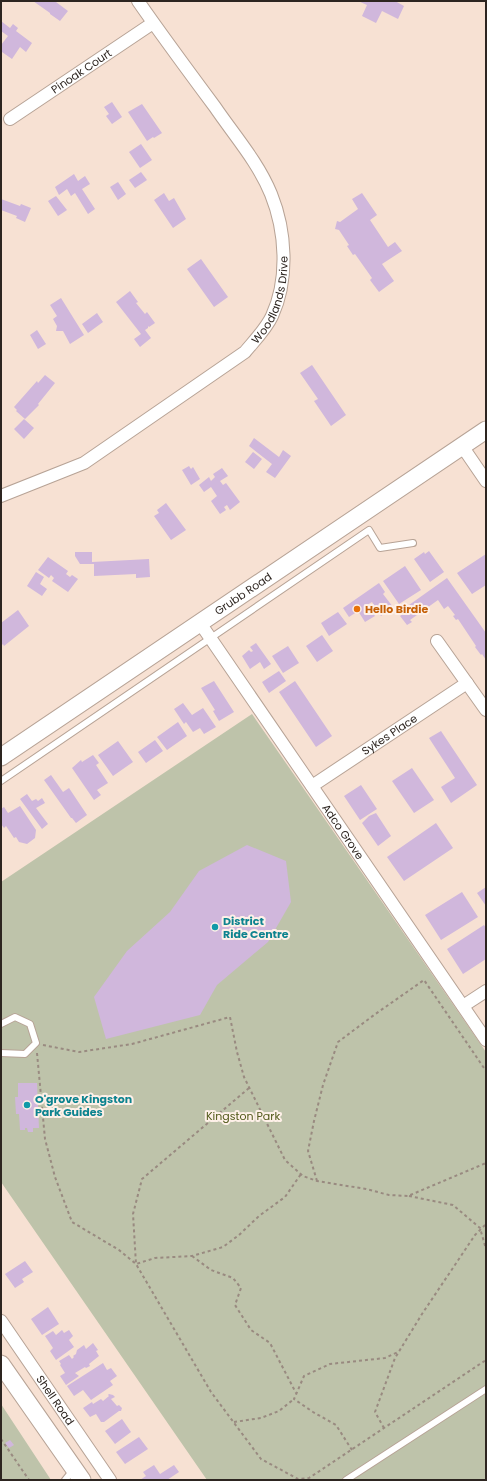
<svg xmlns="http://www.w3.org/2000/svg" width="487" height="1481" viewBox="0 0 487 1481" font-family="Poppins,sans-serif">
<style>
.green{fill:#bec3aa}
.building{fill:#d0b7dc}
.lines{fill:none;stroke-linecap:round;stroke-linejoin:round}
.lane-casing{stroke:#b7a396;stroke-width:8}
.street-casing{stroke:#b7a396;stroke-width:14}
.secondary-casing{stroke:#b7a396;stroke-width:19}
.path{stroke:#998a80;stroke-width:2;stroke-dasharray:3 3;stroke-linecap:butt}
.lane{stroke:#fff;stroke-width:6}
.street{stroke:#fff;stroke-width:12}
.secondary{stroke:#fff;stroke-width:17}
.food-dot{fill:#e8710a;stroke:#fef0e8;stroke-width:1.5}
.culture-dot{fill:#0f9aa8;stroke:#fef0e8;stroke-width:1.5}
.labels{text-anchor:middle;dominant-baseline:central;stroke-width:4;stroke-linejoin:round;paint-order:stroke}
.street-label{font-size:11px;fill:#2d2520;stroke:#fef0e8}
.food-label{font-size:11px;font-weight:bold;fill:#c56008;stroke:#fef0e8;text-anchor:start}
.culture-label{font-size:11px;font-weight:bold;fill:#0d838f;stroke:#fef0e8;text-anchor:start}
.park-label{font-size:11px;fill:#505818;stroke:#fef0e8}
</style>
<rect width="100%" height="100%" fill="#f7e1d3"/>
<path class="green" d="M252,714l234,338v428h-279l-206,-298v-300z
M1,1404l50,76h-50z"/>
<path class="building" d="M33,1h24l-1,1 12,9 -8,10 -10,-7v-1z
M358,1h37l9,5 -6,13 -16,-8 -6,12 -14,-7 5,-11z
M1,21l9,7 3,-4 5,4 -2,3 16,12 -6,9 -6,-5 -8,12 -10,-7 -1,2v-9l7,-9 -7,-5z
M112,102l10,15 -10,7 -6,-8 3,-2 -5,-7z
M142,104l20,29 -8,5 -1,-1 -6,4 -19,-29z
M141,144l11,16 -12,8 -11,-16z
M141,172l6,8 -12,8 -6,-8z
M74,174l4,7 7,-5 5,8 -8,5 13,20 -7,5 -13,-21 -4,3 -4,-7 -8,6 -4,-8z
M118,182l8,12 -8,6 -8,-13z
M164,193l5,8 5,-3 12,21 -13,9 -19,-28z
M362,193l15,22 -7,5 18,27 7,-5 7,9 -20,13 12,17 -15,11 -9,-12 2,-2 -17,-24 -2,1 -6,-9 2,-1 -10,-15 -4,-1 2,-8 3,1 18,-13 -6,-10z
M56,196l11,14 -9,6 -10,-15z
M1,199l19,7 1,-2 10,4 -6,14 -9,-4 1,-2 -16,-6z
M201,259l27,38 -14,10 -27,-38z
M130,291l8,11 -2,1 9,11 2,-2 8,11 -6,4 -1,-1v2l-3,2 6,8 -11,9 -6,-8 7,-5 -25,-32z
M61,298l23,37 -14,9 -7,-13h-7l1,-5 -4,-7 4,-3 -7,-11z
M97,313l6,9 -15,11 -6,-9z
M37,330l9,14 -8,5 -8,-14z
M312,365l34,50 -15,11 -17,-25 4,-2 -18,-26z
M45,375l10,8 -17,21 1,1 -14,14 -9,-8 1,-1 -3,-3 23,-26 1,2z
M24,419l10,9 -10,11 -10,-10z
M254,438l25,19 4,-7 8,6 -16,22 -9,-6 6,-8 -23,-18z
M253,452l9,7 -8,10 -9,-7z
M189,466l2,3 2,-2 7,12 -9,6 -9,-15z
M222,468l6,8 -8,5 3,4 3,-2 14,19 -10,8 -3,-5 -3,2 2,3 -6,4 -9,-13 6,-5 -6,-9 -7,5 -5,-7 10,-8 2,4 4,-4 -2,-3z
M166,503l20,27 -15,10 -17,-24 5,-3 -2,-3z
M429,551l15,21 -14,10 -16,-23 10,-7 1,2z
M75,552h17v10l57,-3 1,18 -14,1v-4l-42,2v-12h-14l-5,-8z
M486,554v31l-14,9 -15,-21z
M48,557l20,14 -2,3 4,3 2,-2 6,4 -10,13 -16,-11 2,-3 -3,-3 -2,3 -11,-8z
M405,566l16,24 -22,14 -16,-23z
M36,572l8,5 -4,7 7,5 -5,7 -15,-10z
M447,578l39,55v27l-4,-6 -1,1 -6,-8 1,-1 -18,-27 -2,1 -3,-4 2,-1 -7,-9 -4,3 -6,-9 -28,20 2,2 -5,3 -7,-9 4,-3 -2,-3z
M379,583l6,9 -2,2 10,13 -12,9 -9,-14 -5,3 8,11 -10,6 -7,-11 -9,6 -6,-9z
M18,610l11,16 -25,20 -1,-2 -2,2v-23z
M338,612l9,12 -18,12 -8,-13z
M322,635l11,16 -16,11 -11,-16z
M256,643l15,21 -7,5 -4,-7 -10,7 -8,-13 7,-6 2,2 2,-1 -3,-4z
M288,646l11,17 -16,10 -11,-17z
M279,671l7,10 -17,12 -7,-11z
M214,681l20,31 -15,9 -6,-10 2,-1 -14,-22z
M295,681l37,55 -16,11 -37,-55z
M183,703l9,12 11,-7 13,19 -12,7 -4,-6 -7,4 -7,-10 -2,2 -10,-15z
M178,722l9,14 -20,14 -10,-13z
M441,731l36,54 -26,18 -10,-16 14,-9 -26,-40z
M155,740l8,11 -17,12 -8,-11z
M118,741l15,21 -20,14 -15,-21z
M93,755l6,8 -3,2 12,18 -11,7 4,5 -7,5 -22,-32 9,-8 1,2z
M412,768l22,32 -20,13 -22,-32z
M51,775l12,17 6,-4 18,27 -11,8 -4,-5h-1l-27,-38z
M361,785l16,24 -17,11 -16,-24z
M27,794l5,7 4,-2 2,2 4,-3 3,5 -9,5 12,16 -6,5 -22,-30z
M20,806l16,24 -1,8 -8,6 -8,-2 -3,-5 -2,1 -8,-12 -2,2 -3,-4v-15l3,-2 4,6z
M376,813l15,23 -13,10 -16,-23 7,-7z
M436,823l17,25 -49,33 -17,-24z
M247,845l39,16 5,41 -23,40 -51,43 -17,30 -94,24 -12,-42 33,-46 43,-39 29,-41z
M486,887v19l-9,-13z
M462,892l16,25 -37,23 -16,-25z
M484,925l2,3v31l-23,15 -16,-25z
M18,1083h19l2,45h-6v4h-5l-1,-4h-2v2h-5l-1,-16h-3l-1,-17h3z
M25,1261l8,11 -11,7 2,3 -9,6 -10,-14z
M48,1307l11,17 -17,11 -11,-16z
M62,1330l2,3 5,-3 4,6 -4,4 5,7 -18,13 -6,-9 3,-3 -8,-12 8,-5 3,4z
M93,1343l5,7 -2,1 3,5 -10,8 1,2 -4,2 -1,-1 -10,6 4,3 -13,9 -6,-9 5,-3 -5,-8 1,-1 -2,-3 10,-6 3,4 2,-2 -1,-1 3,-2 1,-4 7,-5 2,4z
M103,1363l4,7 4,-2 6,8 -7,5 3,4 -22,15 -8,-10 -9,6 -7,-10z
M109,1394l4,1 2,2 -4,2 6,7 2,-1 3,3 -1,3h-2l-15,11h-3l-5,-8 -6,3 -7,-9 9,-6 1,2 8,-5 2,2 6,-5 -1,-1z
M122,1419l9,13 -16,12 -10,-13z
M139,1437l9,12 -23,15 -9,-12z
M10,1440l4,5 -5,3 -4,-5z
M154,1465l6,9 14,-9 5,7 -12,8h-27l6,-4 -3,-4z"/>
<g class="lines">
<g class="lane-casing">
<path id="lane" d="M1,781l368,-251 11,18 33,-5
M1,1024l14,-7 15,7 6,19 -11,11 -24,-1
M65,1480l8,-10
M346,1480l140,-91"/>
</g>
<g class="street-casing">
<g id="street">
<path id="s1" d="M10,119l143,-96"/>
<path d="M462,446l24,35"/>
<path id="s2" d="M1,496l83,-33 161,-111c9,-11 21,-23 27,-36 17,-37 14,-85 -1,-122 -13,-32 -37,-59 -56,-87 -26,-35 -52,-70 -77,-106"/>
<path id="s3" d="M200,623l286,417"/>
<path d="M437,641l49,69"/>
<path id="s4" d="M312,786l155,-103"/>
<path d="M463,1006l23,-15"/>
<path id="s5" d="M1,1321l109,159"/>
</g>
</g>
<g class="secondary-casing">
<g id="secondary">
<path id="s6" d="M1,757l485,-327"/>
<path d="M1,1364l81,116"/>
</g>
</g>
<path class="path" d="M43,1045l36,7 53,-8 98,-27 7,35 7,25 41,83 18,16 14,5 49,8 23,6 19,1 78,-33
M37,1053l8,86 10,38 17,45 47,28 17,14 75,128 50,67 37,20 11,-1 177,-118
M249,1088l-107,91 -9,35 3,50 19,-6 37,-2 31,-9 16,-12 20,-19 26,-19 16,-23
M317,1181l-9,-30 6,-30 9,-36 15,-43 36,-27 50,-35 62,91
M409,1196l44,9 27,23 6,21
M192,1256l19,14 22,8 8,10 -6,17 16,25 19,13 26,50
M234,1422l27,-4 18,-7 15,-12
M384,1428l-9,-16 20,-54 27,-44 53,-79 11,-11
M1,1439l28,41
M352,1450l-16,-25 -23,-13 -19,-13 10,-23 26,-12 55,-6 13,-6"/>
<use href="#lane" class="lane"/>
<use href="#street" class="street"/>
<use href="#secondary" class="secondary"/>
</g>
<circle class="food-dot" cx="357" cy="609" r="4"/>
<g class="culture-dot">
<circle cx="215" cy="927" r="4"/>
<circle cx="27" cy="1105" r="4"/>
</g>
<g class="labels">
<g class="street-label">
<text stroke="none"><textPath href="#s1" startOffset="86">Pinoak Court</textPath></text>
<text stroke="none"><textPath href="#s2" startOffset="345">Woodlands Drive</textPath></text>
<text stroke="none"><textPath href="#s6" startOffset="292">Grubb Road</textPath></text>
<text stroke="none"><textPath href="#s4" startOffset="93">Sykes Place</textPath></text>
<text stroke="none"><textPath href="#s3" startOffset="253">Adco Grove</textPath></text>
<text stroke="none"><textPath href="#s5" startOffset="96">Shell Road</textPath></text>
</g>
<g class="food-label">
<text x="365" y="609">Hello Birdie</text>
</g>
<g class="culture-label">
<text x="223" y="921">District<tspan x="223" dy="13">Ride Centre</tspan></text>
<text x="35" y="1099">O'grove Kingston<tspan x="35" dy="13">Park Guides</tspan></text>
</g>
<g class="park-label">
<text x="243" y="1116">Kingston Park</text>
</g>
</g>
<rect width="487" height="1481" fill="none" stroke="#2d2520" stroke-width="4"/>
</svg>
